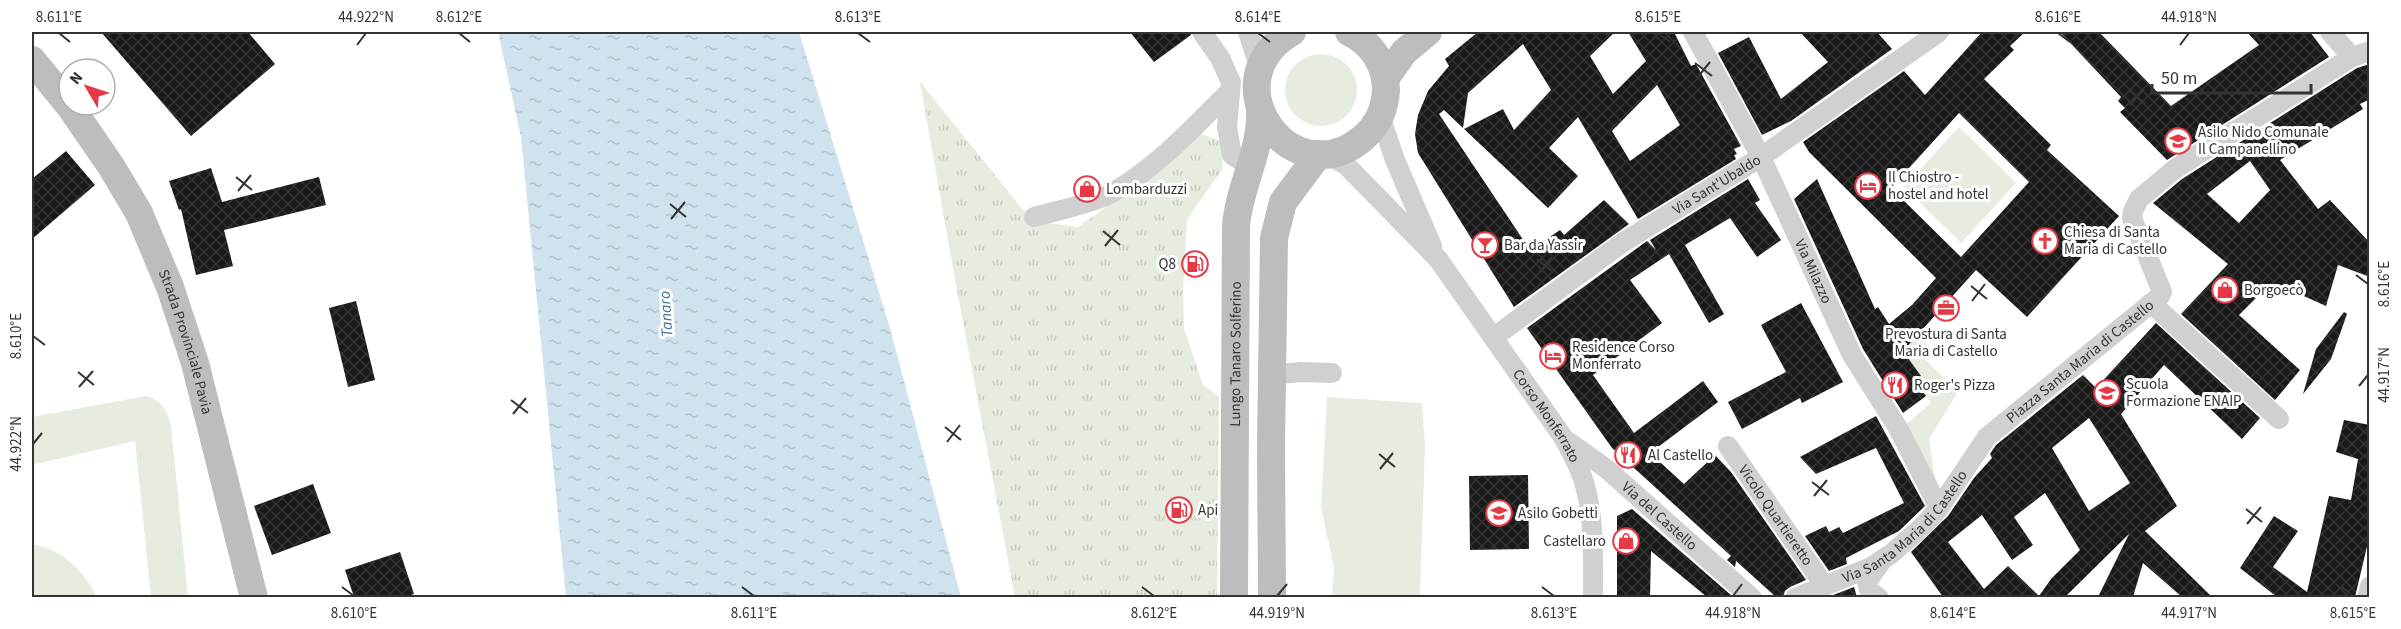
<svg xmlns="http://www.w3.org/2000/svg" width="2401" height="629" viewBox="0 0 2401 629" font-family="'Source Sans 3',sans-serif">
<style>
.green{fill:#e6ecdf}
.park{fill:url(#park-tufts)}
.water{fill:url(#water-ripples)}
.building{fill:url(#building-cross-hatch);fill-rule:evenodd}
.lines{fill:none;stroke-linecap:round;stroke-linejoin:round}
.street{stroke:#d0d0d0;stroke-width:20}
.secondary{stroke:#bdbdbd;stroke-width:28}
.ticks{fill:none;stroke:#333;stroke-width:2}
.labels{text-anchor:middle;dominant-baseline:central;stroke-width:6;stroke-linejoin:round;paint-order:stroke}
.poi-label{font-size:15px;fill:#333;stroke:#fff;text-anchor:start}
.street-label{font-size:15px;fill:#333;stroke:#fff}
.water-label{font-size:16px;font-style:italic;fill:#3f7597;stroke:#fff}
.neatline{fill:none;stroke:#333;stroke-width:2}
.ticks-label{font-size:15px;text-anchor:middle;fill:#333}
</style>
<defs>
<pattern id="park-tufts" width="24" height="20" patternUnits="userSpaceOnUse" patternTransform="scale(1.5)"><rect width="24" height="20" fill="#e6ecdf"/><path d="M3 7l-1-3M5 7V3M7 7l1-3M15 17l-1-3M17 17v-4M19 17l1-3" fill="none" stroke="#c6cbc0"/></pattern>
<pattern id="water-ripples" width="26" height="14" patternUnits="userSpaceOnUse" patternTransform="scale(1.5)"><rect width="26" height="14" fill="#cfe2ee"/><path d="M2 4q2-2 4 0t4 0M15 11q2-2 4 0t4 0" fill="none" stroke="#b2c2cd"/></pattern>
<pattern id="building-cross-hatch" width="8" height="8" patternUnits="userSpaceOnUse" patternTransform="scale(1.5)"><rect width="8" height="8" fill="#1a1a1a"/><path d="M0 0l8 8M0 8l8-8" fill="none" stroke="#333"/></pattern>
</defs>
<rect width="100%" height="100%" fill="#fff"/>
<path class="green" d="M1285 90a36 36 0 1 1 72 0a36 36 0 1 1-72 0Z
M1959,127l57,56 -55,60 -57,-56z
M1918,335l10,11 -6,10 36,36 -29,47 8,52 -32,-66 26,-22 -16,-21 6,-6 -19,-25z
M146,396c16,4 21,15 25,30l17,171h-37l-16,-156 -103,24v-48z
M1327,397l95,6 3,42 -5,152h-88l2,-29 -13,-61z
M32,544c30,5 52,27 65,53h-65z"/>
<path class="park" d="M920,82l112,139 46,6 55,-39 65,-55 26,9 -2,28 -35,49 -4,71 1,39 19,56 16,12 -2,200h-202l-60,-317z"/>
<path class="water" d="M498,32h301l91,296 71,269h-395l-45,-460z"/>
<path class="building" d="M101,32h147l27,32 -84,72z
M1130,32h60l1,3 -37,27z
M1478,32h137l-25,24 23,38 33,-33 -18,-29h46l17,34 5,-2 45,82 -7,3 3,5 -3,1 2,4 -98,60 -60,-102 -29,31 29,28 -30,32 -84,-79 39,-20 11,21 37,-40 -28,-46 -55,49 -5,35 -19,-18 -5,4 91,136 30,-20 4,5 40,-35 25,24 -115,83 -96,-154 -3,-19 3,-19 10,-24 21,-25 -4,-7zM1657,85l23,40 -50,36 -18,-30z
M1800,32h77l15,17 -101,72 -29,14 -44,-82 31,-16 32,62 47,-37z
M1982,32h43l-15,14 4,4 -30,29 67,66 -4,5 72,66 -92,101 -51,-47 -73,81 18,25 -6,6 11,14 -23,17 -40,-64 -69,-150 23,-20 58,130 3,-2 11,17 23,-19 24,-27 -127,-126 -6,-10 101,-71 21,24zM1959,113l70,69 -68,75 -70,-69z
M2060,32h39l72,74 88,-61 -12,-13h63l19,25 -162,103 -47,-48 5,-4 -7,-7 3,-4z
M2370,64v35l-10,5 3,5 -83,51 38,49 12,-9 40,43v34l-32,-12 -12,41 -49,-22 -12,5 -26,26 61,55 -25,30 -94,-86 47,-50 -75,-61 29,-24 175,-111zM2250,161l20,29 -31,33 -32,-29z
M66,151l29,34 -63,54v-60z
M211,168l11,34 97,-25 7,28 -102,25 9,36 -37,9 -15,-66 -2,1 -10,-29z
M1748,179l12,21 -5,3 26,37 -24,17 -27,-39 -45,27 39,69 -15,9 -40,-69 -39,26 32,43 -69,52 41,58 69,-52 15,21 -68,51 34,31 31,-29 16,17 75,108 -16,7 -5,4 -2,6h-7l-40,-36 -1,6 -8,-7 4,-4 -119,-108 -85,-120 120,-87 9,9 -6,-10z
M356,301l19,79 -27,7 -19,-79z
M1801,303l42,79 -41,21 -2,-5 -58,31 -14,-27 58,-30 -25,-47z
M2344,312l3,2 -16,45 -28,35 13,-45z
M2156,323l104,95 -18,21 -78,-74 -43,49 56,92 -32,25 67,66h-30l-39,-34 -10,34h-35l31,-63 -64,63h-122l-32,-45 37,-36 26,-38 18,-20 -2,-4 6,-9 87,-70 13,13zM2089,418l41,65 -41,28 -37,-63zM2045,493l35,57 -29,29 -12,17 -31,-30 -24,23 -36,-47 34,-27 30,45 21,-15 -19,-28z
M1876,416l49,90 -26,25 -53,27 1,6 -18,7 -24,-35 21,-10 3,6 10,-5 4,6 61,-30 -28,-55 -60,26 -16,-17z
M2344,420l26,5v109l-15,63h-78l-37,-29 34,-52 24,15 -25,36 34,25 22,-96 22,4 7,-41 -22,-7z
M1528,475l1,74 -59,1 -1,-74z
M313,484l18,49 -59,22 -18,-49z
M1632,509l100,87v1h-25l-56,-46 -1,46h-33v-81z
M400,552l14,42 -10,3h-50l-9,-27z
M1854,587l3,10h-29z"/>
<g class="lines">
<g class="street">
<path d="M1202,32l18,26 11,24 -4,45 5,28 18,12"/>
<path d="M1248,32l12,37"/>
<path id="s1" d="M1693,32l68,125 91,198 46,73 41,80"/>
<path d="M2330,32l22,25"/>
<path d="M1380,116l15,44 37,86"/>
<path id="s2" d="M1325,154l21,11 92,94 125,178c7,13 14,25 19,39 13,37 11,82 11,122"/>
<path d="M1034,217c21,-6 57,-13 76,-23 46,-26 83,-66 120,-103"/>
<path d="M2151,303l128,116"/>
<path id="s3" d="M1494,337l128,-94 139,-86 178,-125"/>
<path d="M1272,375l28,-3 32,1"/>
<path id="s4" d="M1569,442l39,28 144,128"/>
<path id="s5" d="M1728,446l96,139"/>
<path id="s6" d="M1795,598l76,-31 20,-13 32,-28 16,-18 48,-71 173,-141 2,-4 -2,-5 -28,-69 1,-7 6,-12 36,-30 177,-112 18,-6"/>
<path d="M1879,598l-10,-8 -2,-8 14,-20"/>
<path d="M2367,598l3,-12"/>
</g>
<g class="secondary">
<path d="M1292,32c-85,50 1,166 71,106 14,-12 22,-29 23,-48 0,-25 -14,-47 -37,-58"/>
<path d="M32,60l37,45"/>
<path d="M1385,79l19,-27 24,-20"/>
<path id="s7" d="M69,105l42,61 28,47 31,74 25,76 59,235"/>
<path id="s8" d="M1234,598l2,-372c3,-39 25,-74 24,-113"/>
<path d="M1272,598l-1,-152 3,-208 9,-36 36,-48"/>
</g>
</g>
<path class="ticks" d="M59,33l11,9M459,33l11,9M858,33l12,9M1258,33l12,9M1658,33l12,9M2058,33l12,9M357,45l9,-12M2180,45l9,-12M1695,63l17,13M1697,78l13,-16M2129,90l16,14M2130,105l14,-16M236,177l16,13M238,191l13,-16M670,204l16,13M671,219l14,-17M1103,231l17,14M1105,246l13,-16M1537,259l16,13M1539,273l13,-16M2356,275l12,9M1971,286l16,13M1972,301l13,-17M33,336l12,9M78,372l16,13M2359,386l9,-11M79,387l14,-16M511,400l17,13M513,414l13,-16M945,427l16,13M947,442l13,-17M33,444l9,-11M1379,454l16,13M1380,469l13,-16M1812,482l17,13M1814,496l13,-16M2246,509l16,13M2247,524l14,-17M342,587l12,9M742,587l12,9M1142,587l12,9M1542,587l12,9M1942,587l11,9M2342,587l11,9M1277,596l10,-12M1733,596l9,-12M2189,596l9,-12"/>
<defs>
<g id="school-ring" transform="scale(1.35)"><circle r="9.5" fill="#fff" stroke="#e63946" stroke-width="1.5"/><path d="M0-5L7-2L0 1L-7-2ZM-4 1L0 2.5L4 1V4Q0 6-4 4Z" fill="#e63946"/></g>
<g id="hotel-ring" transform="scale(1.35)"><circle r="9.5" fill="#fff" stroke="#e63946" stroke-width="1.5"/><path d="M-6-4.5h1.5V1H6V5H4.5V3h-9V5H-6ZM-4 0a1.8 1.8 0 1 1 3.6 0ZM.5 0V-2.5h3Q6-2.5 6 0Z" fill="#e63946"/></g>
<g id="shop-ring" transform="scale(1.35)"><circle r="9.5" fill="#fff" stroke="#e63946" stroke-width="1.5"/><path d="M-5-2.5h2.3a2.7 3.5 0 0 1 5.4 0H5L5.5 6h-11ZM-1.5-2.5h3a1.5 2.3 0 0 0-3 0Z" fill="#e63946"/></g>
<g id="church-ring" transform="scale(1.35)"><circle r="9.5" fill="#fff" stroke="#e63946" stroke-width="1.5"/><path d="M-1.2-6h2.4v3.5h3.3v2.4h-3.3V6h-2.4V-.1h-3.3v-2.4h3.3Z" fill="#e63946"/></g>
<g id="bar-ring" transform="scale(1.35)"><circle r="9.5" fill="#fff" stroke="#e63946" stroke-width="1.5"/><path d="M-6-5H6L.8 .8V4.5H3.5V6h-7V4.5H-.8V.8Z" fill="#e63946"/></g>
<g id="fuel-ring" transform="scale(1.35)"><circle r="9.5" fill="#fff" stroke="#e63946" stroke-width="1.5"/><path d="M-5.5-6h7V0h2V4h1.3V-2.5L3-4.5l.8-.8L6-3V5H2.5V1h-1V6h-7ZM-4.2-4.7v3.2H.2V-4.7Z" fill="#e63946"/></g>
<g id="office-ring" transform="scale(1.35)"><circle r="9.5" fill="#fff" stroke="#e63946" stroke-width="1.5"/><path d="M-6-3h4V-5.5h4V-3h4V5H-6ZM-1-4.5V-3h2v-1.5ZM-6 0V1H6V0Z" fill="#e63946"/></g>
<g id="restaurant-ring" transform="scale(1.35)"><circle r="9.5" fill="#fff" stroke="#e63946" stroke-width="1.5"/><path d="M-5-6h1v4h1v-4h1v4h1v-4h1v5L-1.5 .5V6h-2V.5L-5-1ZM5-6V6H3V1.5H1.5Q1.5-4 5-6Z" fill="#e63946"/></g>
</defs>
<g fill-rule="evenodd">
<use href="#school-ring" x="2178" y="141"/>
<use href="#hotel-ring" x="1868" y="186"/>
<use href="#shop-ring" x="1087" y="189"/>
<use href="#church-ring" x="2045" y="241"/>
<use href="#bar-ring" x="1485" y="245"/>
<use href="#fuel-ring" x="1195" y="264"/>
<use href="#shop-ring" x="2225" y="290"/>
<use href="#office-ring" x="1946" y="308"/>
<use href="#hotel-ring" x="1553" y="356"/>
<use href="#restaurant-ring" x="1895" y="385"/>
<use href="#school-ring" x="2107" y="393"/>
<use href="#restaurant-ring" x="1628" y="455"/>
<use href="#fuel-ring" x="1179" y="510"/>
<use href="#school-ring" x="1499" y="513"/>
<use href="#shop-ring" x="1626" y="541"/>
</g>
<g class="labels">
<g class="poi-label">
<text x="2198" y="132">Asilo Nido Comunale<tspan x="2198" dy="17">Il Campanellino</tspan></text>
<text x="1888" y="177">Il Chiostro -<tspan x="1888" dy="17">hostel and hotel</tspan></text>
<text x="1106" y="189">Lombarduzzi</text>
<text x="2064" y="232">Chiesa di Santa<tspan x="2064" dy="17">Maria di Castello</tspan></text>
<text x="1504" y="245">Bar da Yassir</text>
<text x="1176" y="264" text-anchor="end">Q8</text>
<text x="2244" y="290">Borgoecò</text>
<text x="1946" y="334" text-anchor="middle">Prevostura di Santa<tspan x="1946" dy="17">Maria di Castello</tspan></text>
<text x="1572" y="347">Residence Corso<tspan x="1572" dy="17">Monferrato</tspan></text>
<text x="2126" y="384">Scuola<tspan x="2126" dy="17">Formazione ENAIP</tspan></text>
<text x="1914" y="385">Roger's Pizza</text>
<text x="1648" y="455">Al Castello</text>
<text x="1198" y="510">Api</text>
<text x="1518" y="513">Asilo Gobetti</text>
<text x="1606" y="541" text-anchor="end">Castellaro</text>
</g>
<g class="street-label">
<text stroke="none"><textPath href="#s3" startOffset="270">Via Sant'Ubaldo</textPath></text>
<text stroke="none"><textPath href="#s1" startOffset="268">Via Milazzo</textPath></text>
<text stroke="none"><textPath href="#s7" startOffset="266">Strada Provinciale Pavia</textPath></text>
<text stroke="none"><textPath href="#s8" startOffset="244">Lungo Tanaro Solferino</textPath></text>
<text stroke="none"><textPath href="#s6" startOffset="378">Piazza Santa Maria di Castello</textPath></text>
<text stroke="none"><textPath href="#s2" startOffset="346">Corso Monferrato</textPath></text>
<text stroke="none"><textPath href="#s4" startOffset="117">Via del Castello</textPath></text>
<text stroke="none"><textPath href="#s5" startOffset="84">Vicolo Quartieretto</textPath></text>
<text stroke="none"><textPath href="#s6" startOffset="134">Via Santa Maria di Castello</textPath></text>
</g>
<g class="water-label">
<text transform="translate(666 314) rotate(-94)">Tanaro</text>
</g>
</g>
<rect width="2401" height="629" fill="none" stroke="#ffffff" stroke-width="66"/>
<g transform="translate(87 87) rotate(309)"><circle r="28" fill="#ffffff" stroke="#adadad" stroke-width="1.5"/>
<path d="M0-4.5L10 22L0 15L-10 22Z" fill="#e63946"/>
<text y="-9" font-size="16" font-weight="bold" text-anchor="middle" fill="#333333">N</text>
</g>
<path d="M2152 84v9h159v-9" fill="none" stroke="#333333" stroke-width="3"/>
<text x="2161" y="84" font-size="18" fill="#333333" stroke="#ffffff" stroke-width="4.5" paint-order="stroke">50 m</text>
<rect x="33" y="33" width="2335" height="563" class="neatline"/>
<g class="ticks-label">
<text x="59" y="22">8.611°E</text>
<text x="366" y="22">44.922°N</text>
<text x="459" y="22">8.612°E</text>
<text x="858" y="22">8.613°E</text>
<text x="1258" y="22">8.614°E</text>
<text x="1658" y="22">8.615°E</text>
<text x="2058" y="22">8.616°E</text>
<text x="2189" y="22">44.918°N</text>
<text transform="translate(2384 284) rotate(-90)" y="5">8.616°E</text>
<text transform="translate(16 336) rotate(-90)" y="5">8.610°E</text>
<text transform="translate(2384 375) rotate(-90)" y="5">44.917°N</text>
<text transform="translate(16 444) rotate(-90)" y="5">44.922°N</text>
<text x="354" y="618">8.610°E</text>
<text x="754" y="618">8.611°E</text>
<text x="1154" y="618">8.612°E</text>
<text x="1277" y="618">44.919°N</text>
<text x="1554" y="618">8.613°E</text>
<text x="1733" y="618">44.918°N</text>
<text x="1953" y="618">8.614°E</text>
<text x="2189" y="618">44.917°N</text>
<text x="2353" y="618">8.615°E</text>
</g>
</svg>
